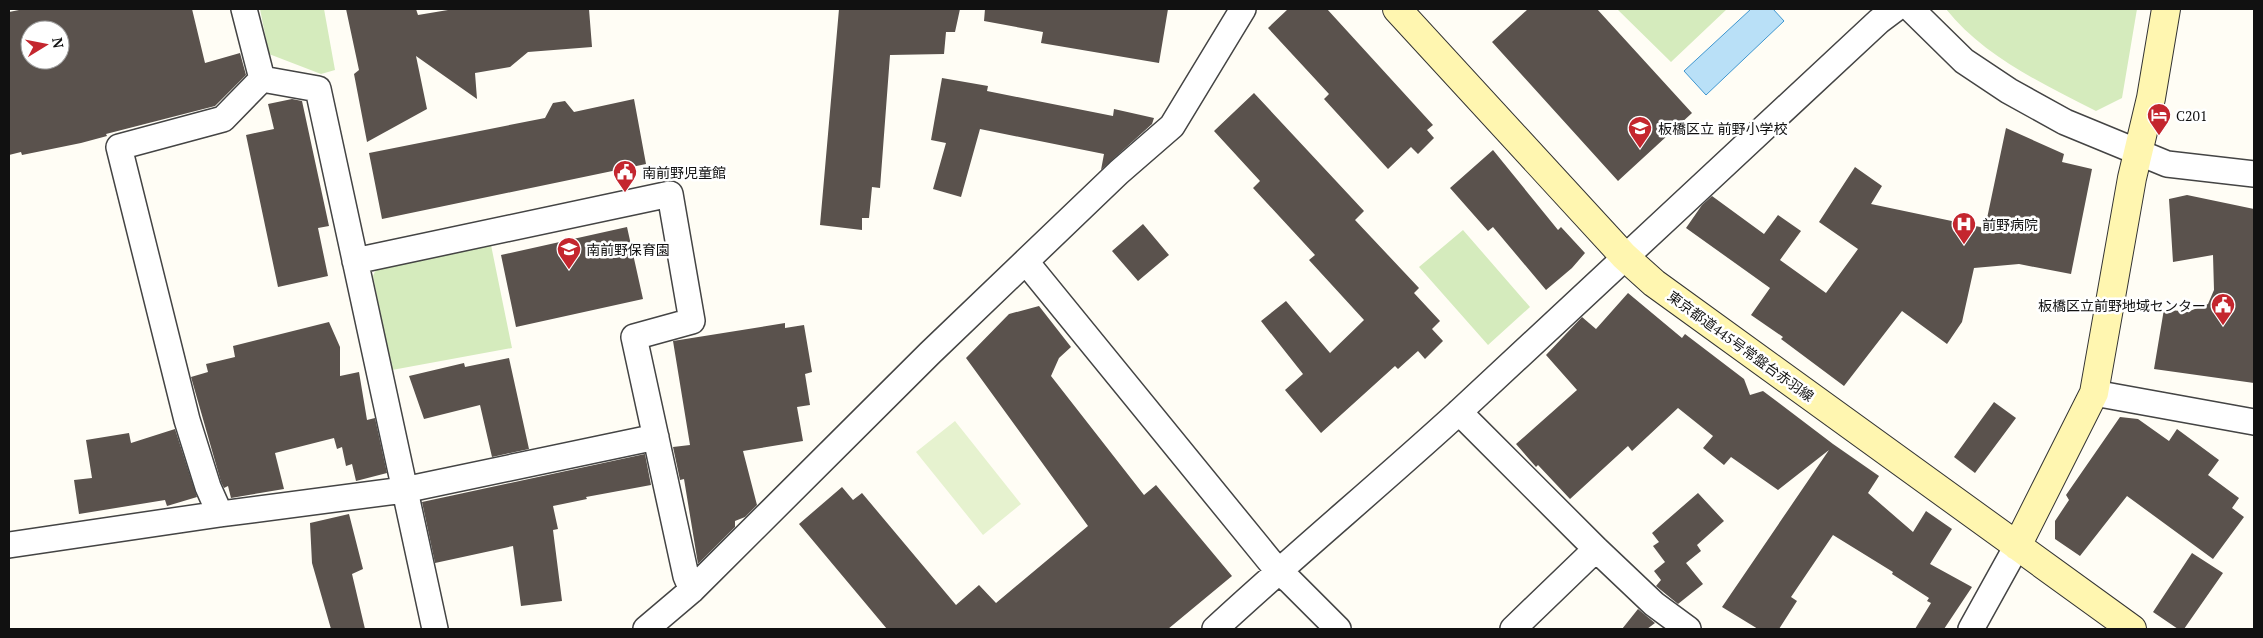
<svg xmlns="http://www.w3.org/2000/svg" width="2263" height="638" viewBox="0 0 2263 638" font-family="'PT Serif','Noto Sans JP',serif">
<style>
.green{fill:#d5ebbd}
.pitch{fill:#e6f2cf}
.water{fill:#b9e0f7;stroke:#3f96cf}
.building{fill:#5a524d;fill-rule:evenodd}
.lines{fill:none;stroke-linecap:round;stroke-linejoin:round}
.street-casing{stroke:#444;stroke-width:28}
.secondary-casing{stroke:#333;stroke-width:30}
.street{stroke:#fff;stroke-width:25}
.secondary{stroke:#fff6b0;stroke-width:28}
.labels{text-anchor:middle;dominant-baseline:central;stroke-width:5;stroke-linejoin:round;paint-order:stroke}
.poi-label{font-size:14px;fill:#111;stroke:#fff;text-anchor:start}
.street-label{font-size:14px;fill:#111;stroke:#fff}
</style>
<rect width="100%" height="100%" fill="#fffdf5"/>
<path class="green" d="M260,9h64l11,61 -14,4 -52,-20z
M1617,9h110l-56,53z
M1946,9h191l-15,89 -26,13c-53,-27 -113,-55 -150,-102z
M1463,230l67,77 -42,38 -69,-78z
M491,245l21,103 -120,22 -19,-94 4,-9z"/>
<path class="pitch" d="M955,421l66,83 -38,31 -67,-83z"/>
<path class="water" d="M1751,9h22l11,12 -78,74 -22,-24z"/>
<path class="building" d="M24,9h168l13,54 35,-10 6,22 -31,31 -109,28 1,2 -26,7 -59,12 -1,-3 -12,3v-143zM30,30h30v30h-30z
M346,9h70l2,6 36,-6h135l3,38 -64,5 -18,15 -35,6 2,26 -61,-43 11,53 -60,33 -13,-68 5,-4z
M839,9h121l-5,23h-9l-2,22 -54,1 -10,133 -8,-1 -3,31h-7v12l-42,-5z
M985,9h183l-9,54 -118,-20 2,-11 -59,-11z
M1288,9h39l106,116 -6,5 7,8 -16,16 -7,-7 -23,22 -64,-70 5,-5 -61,-66z
M1528,9h69l95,104 -74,68 -126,-139z
M942,78l46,8 -1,5 126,25 1,-7 40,9 -2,6 -51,46 3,-16 -124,-25 -19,68 -28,-8 13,-46 -15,-3z
M1254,93l110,118 -9,9 64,68 -5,5 26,28 -8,8 11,12 -18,18 -7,-8 -20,18 -3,-3 -74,67 -36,-43 18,-16 -42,-53 25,-20 44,52 34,-33 -55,-60 6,-5 -62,-67 7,-7 -46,-50z
M292,99l10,2 27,125 -11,2 10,48 -50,11 -32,-152 28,-6 -6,-25z
M634,99l12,65 -264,55 -13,-66 176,-35 8,-15 12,-2 9,11z
M2006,128l58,26 -2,8 30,7 -21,105 -52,-10 -45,4 -12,54 -15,22 -45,-33 -58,75 -63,-47 2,-2 -32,-22 19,-27 -84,-60 16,-23 10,-9 52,38 14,-19 23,16 -21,29 46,33 32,-44 -39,-27 36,-55 27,19 -11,18 114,24z
M1493,150l65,80 3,-3 24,26 -13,15 -26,22 -53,-63 -5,4 -38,-43z
M2187,195l67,14v174l-100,-14 10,-60 23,3 21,-8 6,-14 -1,-35 -40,7 -4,-63z
M1143,224l26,31 -31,26 -26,-30z
M627,227l16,72 -127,28 -15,-72z
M1628,293l54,45 3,-4 59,45 6,16 13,-4 70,53 46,32 -11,17 45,39 13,-21 26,18 -22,35 42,23 -28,42h-29l16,-26 -4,-2 2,-3 -37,-24 1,-2 -60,-37 -42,62 6,4 -18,28h-21l-36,-22 107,-157 -51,40 -47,-33 -7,8 -21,-17 10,-12 -35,-28 -46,43 -4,-5 -58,53 -32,-34 -2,2 -20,-23 61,-54 -31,-35 36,-38 14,12z
M1039,306l32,41 -12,11 -8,18 93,119 12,-10 76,91 -64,53h-281l-88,-105 43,-37 11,13 9,-7 94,112 23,-20 17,18 92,-77 -122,-168 43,-44z
M329,322l11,25v29l19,-4 8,48 8,-2 12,55 -31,8 -4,-17 -6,2 -4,-19 -5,2 -3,-11 -59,15 9,36 -53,9 -3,-12 -4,2 -3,-6 -30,-105 17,-5 -2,-8 29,-7 -2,-11z
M785,323v5l19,-3 8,47 -7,2 5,31 -13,2 6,34 -60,10 14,54 -12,12 -10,4v6l-37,37 -14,-85 -4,1 -7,-33 17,-2 -17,-104z
M509,358l20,91 -37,8 -12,-52 -56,14 -15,-43 55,-13 1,4z
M1994,402l22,16 -41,55 -21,-16z
M2120,417l18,2 31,22 8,-12 42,31 -11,15 31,23 -7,10 12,9 -31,42 -86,-63 -47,60 -25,-17v-18l14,-21 -3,-5z
M175,429l22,68 -30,9 -2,-6 -86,14 -5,-34 18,-2 -6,-38 43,-7 2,10z
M645,454l6,31 -65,12 1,2 -34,7 5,23 -5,1 9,71 -41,5 -8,-60 -78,17 -13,-61z
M1698,493l26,28 -27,24 4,6 -15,12 17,21 -25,20 -22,-18 5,-6 -7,-9 11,-9 -12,-16 6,-4 -7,-9z
M349,514l14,55 -11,5 13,55h-34l-19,-66 -2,-40z
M2192,553l31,20 -39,56h-6l-25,-17z
M1638,609l17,14 -8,6h-25z"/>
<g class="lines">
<g class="street-casing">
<path id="street" d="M1911,9l53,52 45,30 56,31 102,42 87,10
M262,79l56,10 117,540
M355,261l315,-67 22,127 -58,16 52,239 6,14
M1026,262l252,309 12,10 48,48
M2094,393l160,29
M1459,412l137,137 58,55 34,25
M220,514l-12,-27 -21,-67 -68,-273 104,-28 39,-40 -18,-70
M9,545l211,-31 184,-24 252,-53
M646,629l46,-39 238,-237 189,-181 53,-46 71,-117
M1215,629c80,-74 163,-143 243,-216 141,-130 280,-262 421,-392l16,-12
M1513,629l83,-80
M1971,629l46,-83"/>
</g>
<g class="secondary-casing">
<path id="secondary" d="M1397,9l227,247 30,27 478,346
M2017,546l77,-153 38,-215 19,-80 15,-89"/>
</g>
<use href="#street" class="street"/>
<use href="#secondary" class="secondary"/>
</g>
<defs>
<g id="hotel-pin" transform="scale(1.25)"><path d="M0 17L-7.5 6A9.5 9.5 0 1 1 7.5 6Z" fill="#c4262e" stroke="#fff"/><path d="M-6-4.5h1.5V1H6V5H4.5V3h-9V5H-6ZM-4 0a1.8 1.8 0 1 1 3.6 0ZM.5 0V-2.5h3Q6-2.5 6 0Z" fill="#fff"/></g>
<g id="school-pin" transform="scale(1.25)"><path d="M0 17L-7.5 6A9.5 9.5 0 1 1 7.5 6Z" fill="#c4262e" stroke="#fff"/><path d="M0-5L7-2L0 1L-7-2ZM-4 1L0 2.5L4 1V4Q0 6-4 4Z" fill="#fff"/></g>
<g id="civic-pin" transform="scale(1.25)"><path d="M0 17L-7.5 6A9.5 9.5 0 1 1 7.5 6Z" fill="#c4262e" stroke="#fff"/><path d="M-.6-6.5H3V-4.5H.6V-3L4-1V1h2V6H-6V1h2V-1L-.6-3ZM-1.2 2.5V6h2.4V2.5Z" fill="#fff"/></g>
<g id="hospital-pin" transform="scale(1.25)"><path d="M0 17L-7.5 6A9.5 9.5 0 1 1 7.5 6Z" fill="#c4262e" stroke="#fff"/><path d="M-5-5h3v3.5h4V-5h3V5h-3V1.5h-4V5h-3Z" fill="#fff"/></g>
</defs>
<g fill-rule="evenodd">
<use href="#hotel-pin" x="2159" y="115"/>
<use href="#school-pin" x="1640" y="128"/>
<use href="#civic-pin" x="625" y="172"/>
<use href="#hospital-pin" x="1964" y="224"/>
<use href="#school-pin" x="569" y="249"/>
<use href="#civic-pin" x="2223" y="305"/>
</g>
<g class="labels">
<g class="poi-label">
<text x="2176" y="115">C201</text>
<text x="1658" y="128">板橋区立 前野小学校</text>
<text x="642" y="172">南前野児童館</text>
<text x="1982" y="224">前野病院</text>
<text x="586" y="249">南前野保育園</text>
<text x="2206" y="305" text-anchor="end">板橋区立前野地域センター</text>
</g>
<g class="street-label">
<text transform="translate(1741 346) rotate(36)">東京都道445号常盤台赤羽線</text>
</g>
</g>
<rect width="2263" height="638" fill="none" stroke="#111111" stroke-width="20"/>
<g transform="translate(45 45) rotate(80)"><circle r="24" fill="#ffffff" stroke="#a0a0a0"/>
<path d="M0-4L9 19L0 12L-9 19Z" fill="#c4262e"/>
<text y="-8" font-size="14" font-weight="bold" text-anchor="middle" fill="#111111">N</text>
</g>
</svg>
